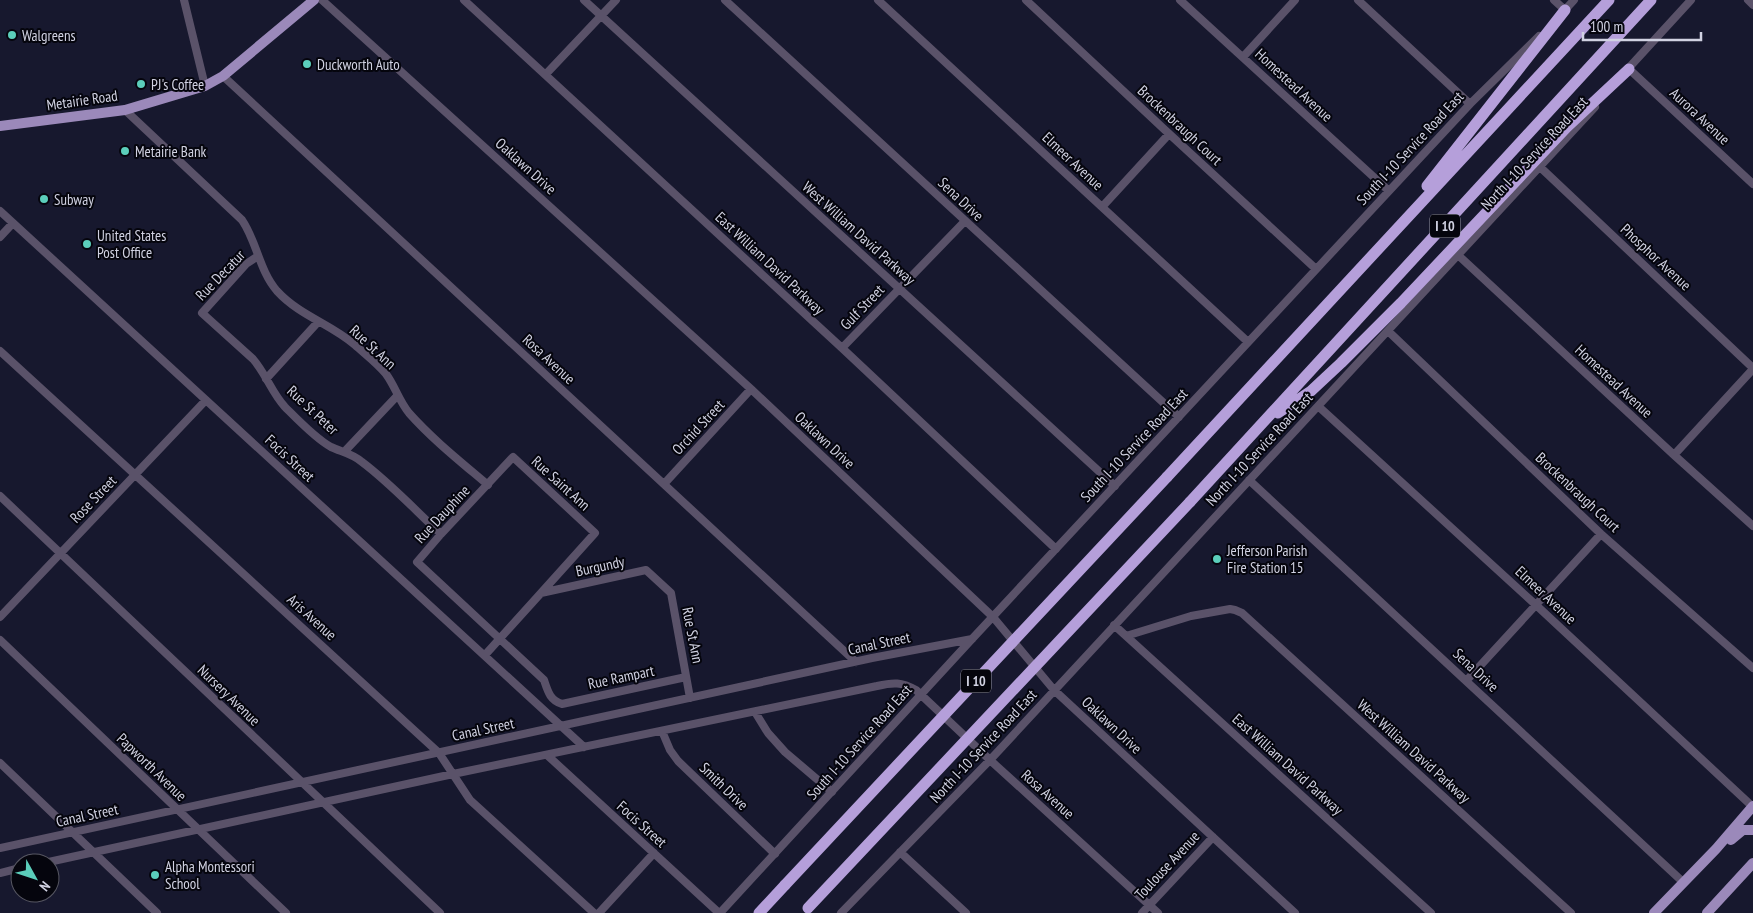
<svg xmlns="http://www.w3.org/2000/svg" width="1753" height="913" viewBox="0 0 1753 913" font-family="'PT Sans Narrow',sans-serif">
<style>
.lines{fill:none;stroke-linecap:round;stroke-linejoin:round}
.minor{stroke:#5a5269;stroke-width:8}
.major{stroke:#9b89ba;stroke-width:10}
.highway{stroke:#b59fda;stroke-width:11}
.highway-bridge{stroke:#b59fda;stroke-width:11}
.poi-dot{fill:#5bcebb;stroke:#05050d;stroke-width:2}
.labels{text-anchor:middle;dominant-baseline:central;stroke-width:4;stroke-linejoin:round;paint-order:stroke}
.shield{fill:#05050d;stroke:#9494a2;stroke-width:1}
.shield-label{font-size:14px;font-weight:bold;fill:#d1d2e2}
.poi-label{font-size:15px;fill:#d1d2e2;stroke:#05050d;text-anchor:start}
.street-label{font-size:15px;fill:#d1d2e2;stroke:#05050d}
</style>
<rect width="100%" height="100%" fill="#17182e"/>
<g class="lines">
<path class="minor" d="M184,0l21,86
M322,0l429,389 242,228 61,73 241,223
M464,0l378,348 214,201
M584,0l531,486
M725,0l454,417
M878,0l370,342
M1026,0l139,130 151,139
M1180,0l209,191
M1358,0l112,104
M1554,0l11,10
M1748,0l5,5
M1563,12l11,-12
M1243,57l52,-57
M1629,69l124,115
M1625,72l66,-72
M546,74l70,-74
M223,76l633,586
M125,110l117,110c15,22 17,50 35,71 23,25 54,33 78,54 10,9 22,18 31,29 9,12 13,27 23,39 23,26 52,49 79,72
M1540,167l213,201
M1102,207l67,-73
M0,211l584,536
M0,237l13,-14
M1458,255l216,200 79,71
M258,256l-12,8 -44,49 51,46c13,15 19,34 32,48 12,12 31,32 46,40 11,5 22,7 31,15 27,20 54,49 79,72
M1388,331l213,203 152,134
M842,348l123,-127
M0,351l439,402 31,47 124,113
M266,379l52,-57
M1318,406l218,199 217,202
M345,451l52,-55
M1674,455l79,-86
M1249,480l434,402
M664,484l87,-95
M0,496l440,417
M541,593l54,-60 -82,-76 -72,77 -24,28 127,118c4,12 6,20 18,24l124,-27
M0,617l206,-217
M1114,625l317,288
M1126,636l65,-20 39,-7 5,1 7,3 329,300
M0,640l286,273
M485,655l56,-62 105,-23 25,23 19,105
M1467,680l134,-146
M755,712l13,21 17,19 47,40
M662,731l8,19 8,11 97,93
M547,755l172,158
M0,763l157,150
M0,848l872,-190 100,-19
M900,852l66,61
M44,863l409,-89 424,-88c17,-4 24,-4 39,4l74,70 168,153
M0,873l20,-5
M599,913l55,-60
M720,913l252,-274 498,-535 69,-68
M841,913l149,-153 605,-653
M1142,913l71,-76"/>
<path class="major" d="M0,126l125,-16 80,-24 18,-10 91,-76
M1731,840l12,-10h10
M1654,913l62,-64 37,-43
M1707,913l46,-50"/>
<path class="highway" d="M1427,186l138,-176
M1278,413l33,-22 30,-28 60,-60 166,-176 62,-58
M1167,477l442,-477
M1190,502l461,-502
M759,913l26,-28"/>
<path class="highway-bridge" d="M785,885l382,-408
M808,908l382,-406"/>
</g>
<g class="poi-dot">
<circle cx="12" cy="35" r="5"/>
<circle cx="307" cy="64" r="5"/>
<circle cx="141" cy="84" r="5"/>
<circle cx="125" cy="151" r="5"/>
<circle cx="44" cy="199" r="5"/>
<circle cx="87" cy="244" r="5"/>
<circle cx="1217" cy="559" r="5"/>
<circle cx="155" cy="875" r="5"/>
</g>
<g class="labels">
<g class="shield">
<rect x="1430" y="214.5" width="30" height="23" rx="4"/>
<rect x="961" y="669.5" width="30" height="23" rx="4"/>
</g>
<g class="shield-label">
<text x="1445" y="226">I 10</text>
<text x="976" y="681">I 10</text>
</g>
<g class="poi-label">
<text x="22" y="35">Walgreens</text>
<text x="317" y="64">Duckworth Auto</text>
<text x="151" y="84">PJ's Coffee</text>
<text x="135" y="151">Metairie Bank</text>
<text x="54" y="199">Subway</text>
<text x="97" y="235">United States<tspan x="97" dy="17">Post Office</tspan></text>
<text x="1227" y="550">Jefferson Parish<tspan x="1227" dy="17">Fire Station 15</tspan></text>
<text x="165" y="866">Alpha Montessori<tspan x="165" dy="17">School</tspan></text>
</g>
<g class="street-label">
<text transform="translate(1294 85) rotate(43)">Homestead Avenue</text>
<text transform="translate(82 100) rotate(-8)">Metairie Road</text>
<text transform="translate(1700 116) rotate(43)">Aurora Avenue</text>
<text transform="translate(1180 125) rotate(43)">Brockenbraugh Court</text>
<text transform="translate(1410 148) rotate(-47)">South I-10 Service Road East</text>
<text transform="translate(1534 153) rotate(-47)">North I-10 Service Road East</text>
<text transform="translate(1073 161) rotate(43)">Elmeer Avenue</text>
<text transform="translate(526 166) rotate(42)">Oaklawn Drive</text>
<text transform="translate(961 199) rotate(43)">Sena Drive</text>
<text transform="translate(859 233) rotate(42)">West William David Parkway</text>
<text transform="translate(1656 257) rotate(43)">Phosphor Avenue</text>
<text transform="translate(770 263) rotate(43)">East William David Parkway</text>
<text transform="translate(220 275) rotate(-46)">Rue Decatur</text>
<text transform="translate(862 307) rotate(-46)">Gulf Street</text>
<text transform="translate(373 347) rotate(43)">Rue St Ann</text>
<text transform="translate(549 359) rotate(43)">Rosa Avenue</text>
<text transform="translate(1614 381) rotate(43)">Homestead Avenue</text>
<text transform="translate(313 410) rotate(43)">Rue St Peter</text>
<text transform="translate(698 427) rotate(-47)">Orchid Street</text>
<text transform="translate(825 440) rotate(43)">Oaklawn Drive</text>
<text transform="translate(1134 445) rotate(-47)">South I-10 Service Road East</text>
<text transform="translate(1259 449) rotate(-47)">North I-10 Service Road East</text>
<text transform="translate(290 458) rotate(43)">Focis Street</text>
<text transform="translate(561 483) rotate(42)">Rue Saint Ann</text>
<text transform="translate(1578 492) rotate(43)">Brockenbraugh Court</text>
<text transform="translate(93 499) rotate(-46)">Rose Street</text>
<text transform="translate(442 514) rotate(-47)">Rue Dauphine</text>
<text transform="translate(600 566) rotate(-12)">Burgundy</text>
<text transform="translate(1546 595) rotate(43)">Elmeer Avenue</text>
<text transform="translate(312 617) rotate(42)">Aris Avenue</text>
<text transform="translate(693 635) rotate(79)">Rue St Ann</text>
<text transform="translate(879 643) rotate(-12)">Canal Street</text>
<text transform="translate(1476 670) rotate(43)">Sena Drive</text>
<text transform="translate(621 677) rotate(-12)">Rue Rampart</text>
<text transform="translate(229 695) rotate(44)">Nursery Avenue</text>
<text transform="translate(1112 725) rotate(43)">Oaklawn Drive</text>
<text transform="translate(483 729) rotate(-12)">Canal Street</text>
<text transform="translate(859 742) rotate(-48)">South I-10 Service Road East</text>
<text transform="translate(983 746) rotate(-47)">North I-10 Service Road East</text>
<text transform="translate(1414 751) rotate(42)">West William David Parkway</text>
<text transform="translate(1288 764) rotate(42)">East William David Parkway</text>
<text transform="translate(152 767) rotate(44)">Papworth Avenue</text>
<text transform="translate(724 786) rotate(44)">Smith Drive</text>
<text transform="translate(1048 794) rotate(42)">Rosa Avenue</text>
<text transform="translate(87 815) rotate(-12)">Canal Street</text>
<text transform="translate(642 824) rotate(42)">Focis Street</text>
<text transform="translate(1167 865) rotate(-47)">Toulouse Avenue</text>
</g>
</g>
<g transform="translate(35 878) rotate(130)"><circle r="24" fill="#05050d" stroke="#575762"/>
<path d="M0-4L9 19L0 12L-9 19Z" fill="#5bcebb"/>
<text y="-8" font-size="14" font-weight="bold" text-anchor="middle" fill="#d1d2e2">N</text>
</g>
<path d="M1583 32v8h118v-8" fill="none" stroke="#d1d2e2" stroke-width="2.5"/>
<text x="1590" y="32" font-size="15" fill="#d1d2e2" stroke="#05050d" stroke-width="4" paint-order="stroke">100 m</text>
</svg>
